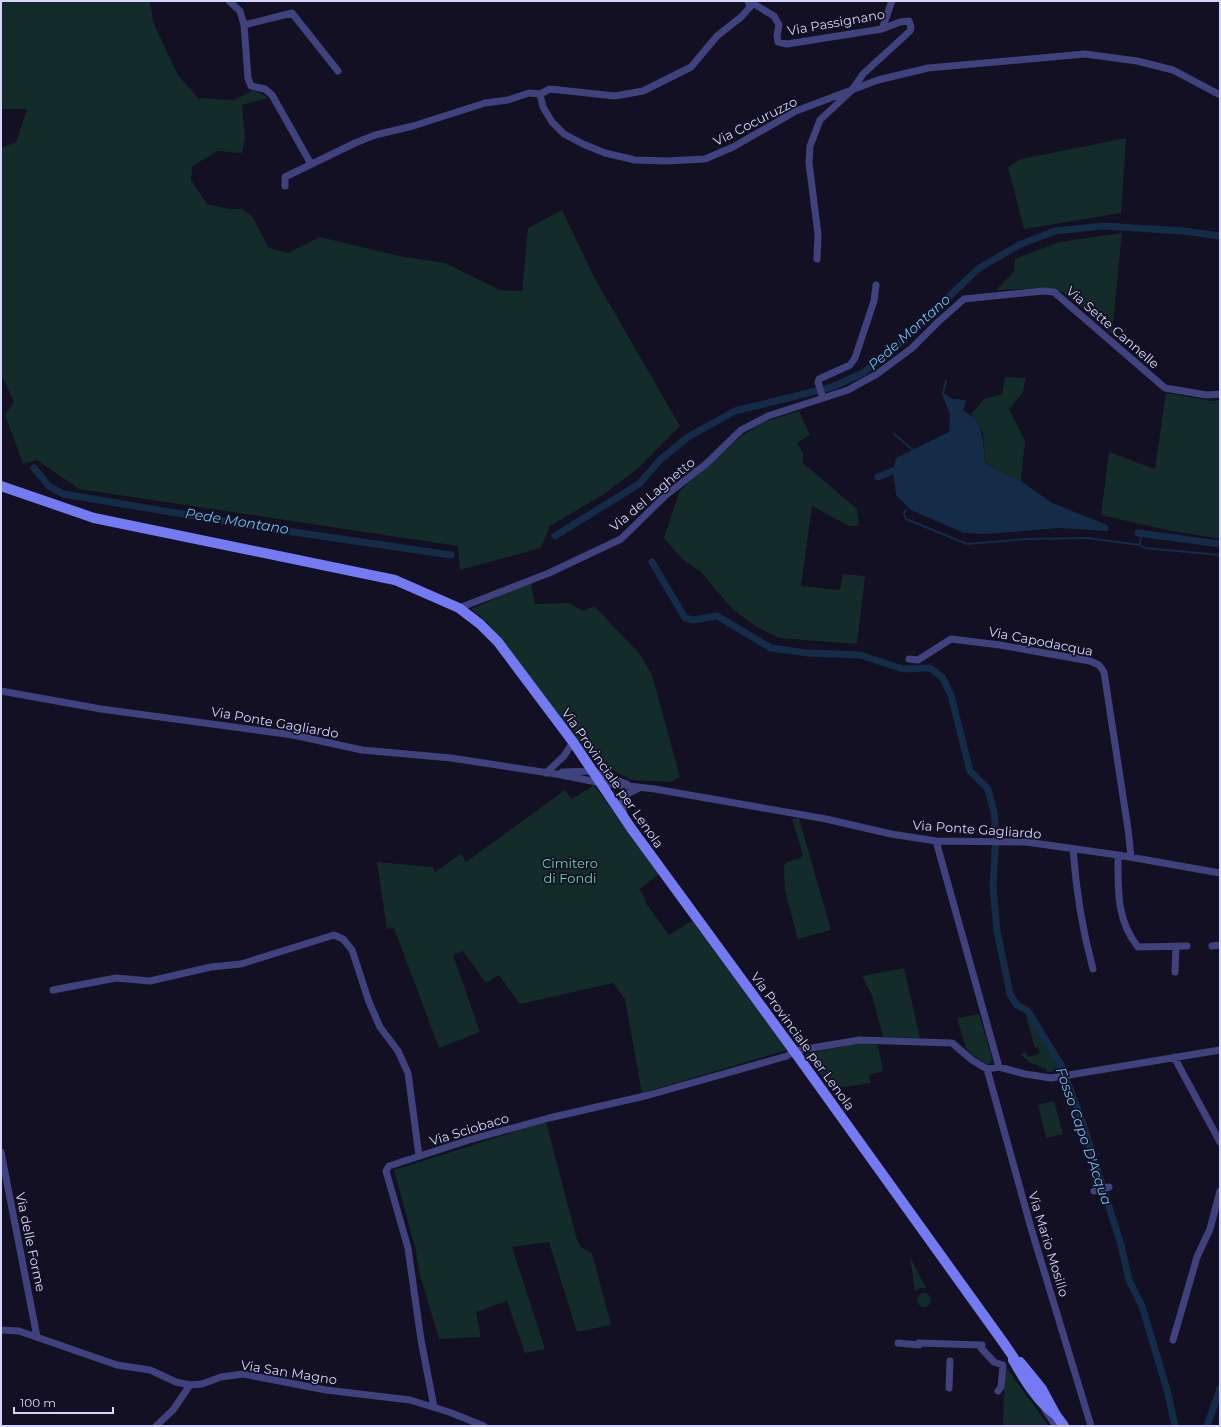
<svg xmlns="http://www.w3.org/2000/svg" width="1221" height="1427" viewBox="0 0 1221 1427" font-family="Montserrat,sans-serif">
<style>
.green{fill:#132b29}
.water{fill:#142c48}
.lines{fill:none;stroke-linecap:round;stroke-linejoin:round}
.stream{stroke:#142c48;stroke-width:2}
.canal{stroke:#142c48;stroke-width:7}
.street{stroke:#3f427d;stroke-width:7}
.secondary{stroke:#747bf2;stroke-width:10}
.labels{text-anchor:middle;dominant-baseline:central;stroke-width:3.5;stroke-linejoin:round;paint-order:stroke}
.street-label{font-size:13px;fill:#d6d5fb;stroke:#121022}
.park-label{font-size:13px;fill:#67d5b1;stroke:#121022}
.water-label{font-size:14px;font-style:italic;fill:#6cbef2;stroke:#121022}
</style>
<rect width="100%" height="100%" fill="#121022"/>
<path class="green" d="M1,1h149l3,21 25,53 20,23 36,2 20,-10 14,8 -26,7 3,34 -3,14 -24,-2 -26,15 -1,14 16,24 22,5h13l10,7 17,32 19,5 32,-16 79,19 46,7 55,27 22,1 6,-63 34,-18 33,69 85,147 -41,41 -33,26 -56,33 -9,22 -81,22 -2,-24 -379,-57 -42,-29 -14,4 -18,-49 9,-13 -13,-28v-226l15,-6 11,-33h-26z
M1126,138l-5,75 -97,16 -16,-62 13,-8z
M1122,233l-10,101 -49,-42 -18,-4 -49,2 18,-18 1,-13 44,-17z
M1005,377l21,1 -3,14 -14,17 16,32 -4,40 -26,-12 -10,-8 -2,-28 -12,-19 13,-15 18,-5z
M1166,393l47,8 7,-1v139l-53,-9 -66,-15 8,-63 46,17z
M799,411l11,24 -13,8 6,10v10l54,46 2,17h-10l-37,-20 -11,80 39,4 3,-16 22,2 -8,68 -78,-6 -24,-12 -23,-17 -31,-37 -19,-13 -18,-21 16,-48 63,-55 21,-13z
M531,583l4,21 34,-1 14,8 11,-5 46,48 12,21 28,102 -9,5 -39,-2 -27,-13 -22,-17 -95,-127 -17,-14z
M594,785l65,89 -20,15 7,11 -1,2 24,33 23,-14 95,129 -145,43 -17,-94 -12,-16 -93,21 -21,-29 -13,8 -23,-32 -10,4 27,77 -41,16 -45,-120 -7,1 -10,-67 56,5 2,5 26,-18 5,8 99,-72 7,9z
M799,818l32,112 -33,9 -13,-48 -1,-25 3,-4 13,-4 3,-3 -11,-36z
M904,968l16,70 -37,-1 -11,-42 -10,-19z
M979,1014l12,40 1,7 -4,4 -16,-10 -6,-7 -9,-30z
M1029,1016l32,54 -14,2 -1,-3 -17,-7 -8,-7 4,-3 4,5 11,-4 -2,-6 -3,1 -9,-31z
M859,1043l19,2 5,26 -14,4 2,8 -40,6 -26,-35z
M1054,1101l9,33 -17,4 -8,-33z
M546,1122l31,118 5,8 10,5 19,72 -34,7 -28,-90 -37,5 33,102 -20,4 -18,-52 -31,11 5,25 -42,2 -20,-67 -3,-21 -22,-81z
M910,1257l16,31h-6l-5,3z
M917 1300a7 7 0 1 1 14 0a7 7 0 1 1-14 0Z
M1005,1366l44,60h-46z"/>
<path class="water" d="M944,393l8,6 14,1 -3,11c21,8 20,31 22,51l10,7 26,12 31,22 55,22 2,4 -2,2 -48,-3 -72,6 -23,-1 -53,-23 -15,-15 -3,-24 3,-13 53,-26 1,-18 -8,-20z"/>
<g class="lines">
<path class="stream" d="M943,394l3,-13
M894,434l19,16
M906,510l-2,4 2,5 61,25 59,-5 61,-1 53,7
M1141,534l-1,11 5,3 75,7"/>
<path class="canal" d="M34,468l15,18 14,8 203,34 185,27
M878,477l15,-6
M1138,533l82,11
M555,536l84,-52 21,-24 28,-23 47,-26 97,-24 31,-14 34,-27 82,-78 42,-24 34,-13 49,-5 79,5 37,5
M652,562l33,56 8,2 24,-4 54,32 36,5 53,2 43,14 27,-1 12,9 9,18 19,76 18,18 6,23 2,22 -3,53 4,44 13,63 7,11 11,6 33,54 23,62 37,118 8,35 13,26 25,84 8,36
M1207,1426l13,-37"/>
<path class="street" d="M229,1l11,10 4,14 4,53 3,8 14,3 7,6 39,69
M748,1l2,6 -9,10 -24,19 -26,31 -48,24 -28,5 -65,-7 -10,5 3,13 9,15 12,12 19,10 22,9 30,7 32,1 38,-2 28,-12 63,-36 82,-31 50,-12 157,-14 52,7 36,9 47,25
M749,1l25,15 5,9 -2,10 1,7 9,2 95,-15 18,-7 9,-1 2,6 -1,4 -47,43 -11,16 -32,30 -10,26 -1,17 9,71 -1,25
M244,25l48,-12 46,58
M882,29l10,-28
M285,186v-9l70,-34 20,-8 38,-9 72,-23 23,-3 21,-7 11,1
M823,398l-5,-16 1,-3 31,-14 5,-7 19,-57 2,-16
M459,608l90,-35 72,-34 45,-44 40,-31 35,-34 27,-14 80,-26 29,-16 35,-26 26,-26 26,-23 79,-8 11,1 111,96 42,7 13,-1
M909,659l9,1 33,-21 49,6 90,16 9,4 5,7 24,157 3,28
M1,691l100,18 192,26 69,15 89,8 105,16 46,9 53,6 171,30 65,15 45,7 90,1 92,13 102,18
M562,772l31,-1 34,13
M546,773l18,-17 9,-14
M624,816l-2,-14 5,-8 12,-6
M936,841l63,226
M1073,849c3,41 9,80 20,120
M1118,855c0,33 -2,65 20,92l49,-1
M1212,946l8,-1
M1175,972l1,-25
M53,990l63,-12 34,3 61,-14 30,-3 93,-29 9,4 9,11 17,52 11,25 18,24 10,22 11,83
M1174,1057l46,85
M987,1069l44,159 60,198
M1,1152l36,185
M1094,1191l15,-4
M1,1330l18,1 98,34 33,5 26,12 14,3 12,-1 19,-7 22,-3 83,16 84,10 39,12 35,14
M1173,1340l24,-83 13,-28 10,-38
M898,1343l21,2
M919,1343l63,2 -1,3 13,14 9,3 -2,22 -3,4
M949,1388l1,-27
M434,1407l-13,-67 -13,-92 -22,-77 3,-5 80,-26 80,-22 100,-23 138,-39 7,-5 65,-11 93,3 20,17 15,9 12,-2 26,7 26,4 169,-28
M1045,1410l11,16
M156,1426l17,-16 17,-25"/>
<path class="secondary" d="M1,486l93,32 301,62 64,28 21,16 18,18 75,100 58,86 163,223 209,291 11,16 -1,2c11,19 25,43 43,55
M1020,1362l22,27 14,26 8,11"/>
</g>
<g class="labels">
<g class="street-label">
<text transform="translate(836 22) rotate(-10)">Via Passignano</text>
<text transform="translate(755 121) rotate(-27)">Via Cocuruzzo</text>
<text transform="translate(1113 327) rotate(41)">Via Sette Cannelle</text>
<text transform="translate(652 494) rotate(-40)">Via del Laghetto</text>
<text transform="translate(1041 641) rotate(11)">Via Capodacqua</text>
<text transform="translate(275 722) rotate(10)">Via Ponte Gagliardo</text>
<text transform="translate(613 778) rotate(55)">Via Provinciale per Lenola</text>
<text transform="translate(977 829) rotate(4)">Via Ponte Gagliardo</text>
<text transform="translate(803 1041) rotate(54)">Via Provinciale per Lenola</text>
<text transform="translate(469 1129) rotate(-17)">Via Sciobaco</text>
<text transform="translate(31 1242) rotate(78)">Via delle Forme</text>
<text transform="translate(1049 1244) rotate(73)">Via Mario Mosillo</text>
<text transform="translate(289 1372) rotate(9)">Via San Magno</text>
</g>
<g class="park-label">
<text x="570" y="863">Cimitero<tspan x="570" dy="15">di Fondi</tspan></text>
</g>
<g class="water-label">
<text transform="translate(909 332) rotate(-42)">Pede Montano</text>
<text transform="translate(237 521) rotate(9)">Pede Montano</text>
<text transform="translate(1084 1136) rotate(71)">Fosso Capo D'Acqua</text>
</g>
</g>
<rect width="1221" height="1427" fill="none" stroke="#d6d5fb" stroke-width="4"/>
<path d="M14 1407v6h99v-6" fill="none" stroke="#d6d5fb" stroke-width="2"/>
<text x="20" y="1407" font-size="12" fill="#d6d5fb" stroke="#121022" stroke-width="3" paint-order="stroke">100 m</text>
</svg>
